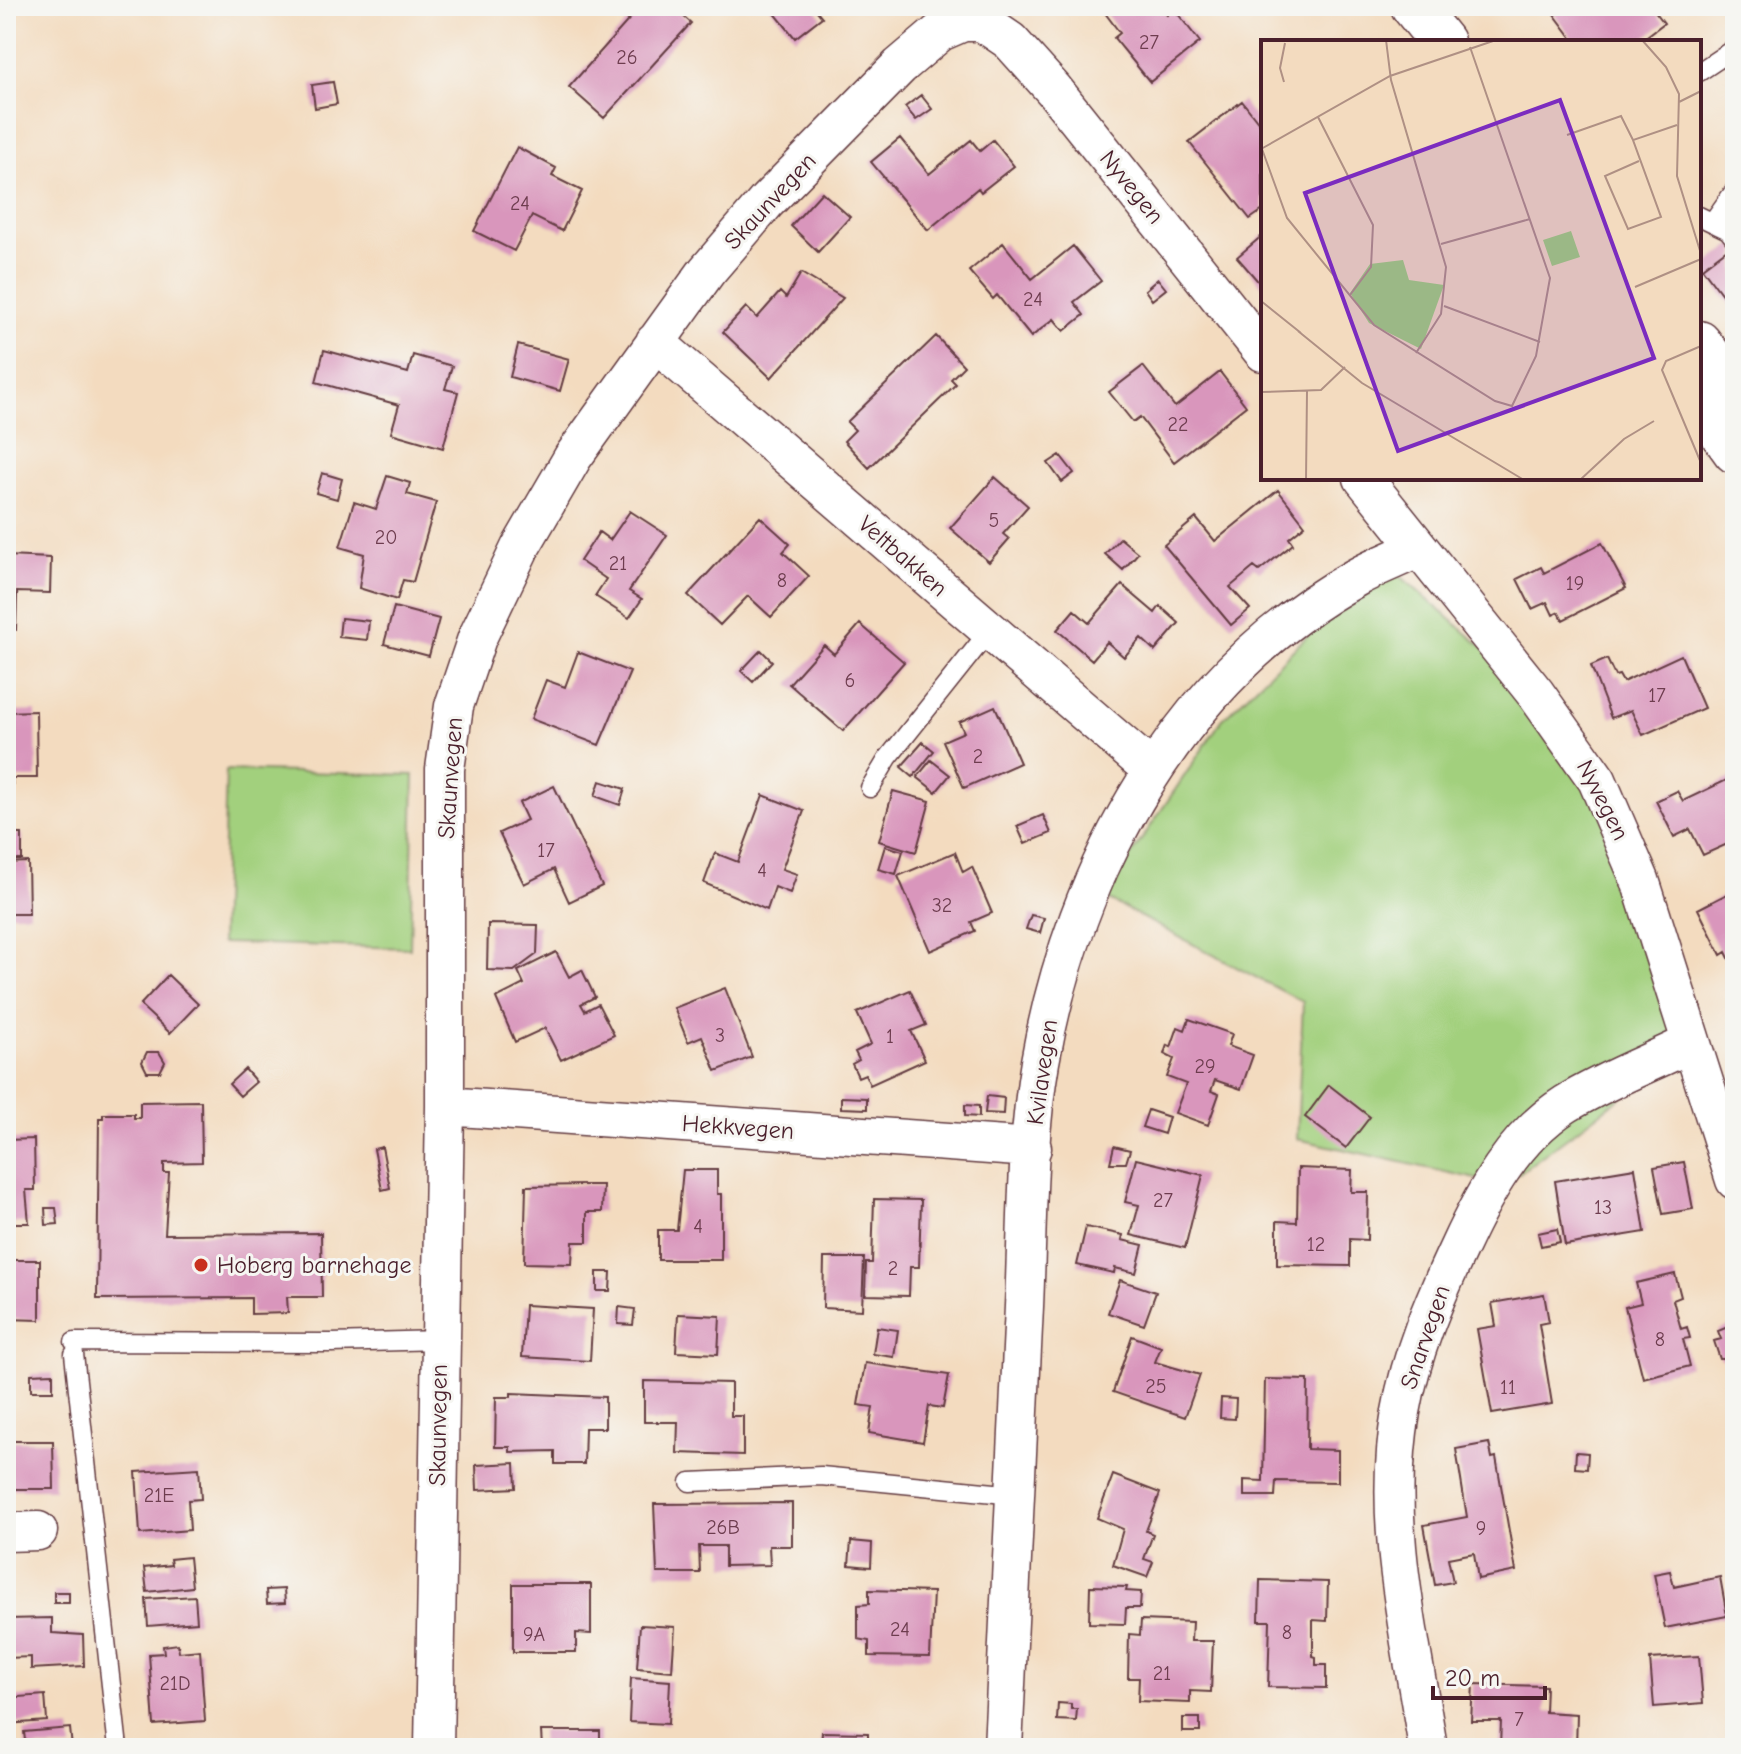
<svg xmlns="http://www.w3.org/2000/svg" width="1741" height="1754" viewBox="0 0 1741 1754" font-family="'Comic Neue',sans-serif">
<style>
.green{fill:#a2d07d;stroke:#767854;stroke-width:2}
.building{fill:#d996bc}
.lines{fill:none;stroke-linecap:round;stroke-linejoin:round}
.lane-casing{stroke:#633b41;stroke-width:21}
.street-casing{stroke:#633b41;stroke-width:41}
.primary-casing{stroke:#633b41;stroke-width:47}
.lane{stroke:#fff;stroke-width:18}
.street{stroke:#fff;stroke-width:38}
.primary{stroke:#fff;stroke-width:44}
.poi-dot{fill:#c8321e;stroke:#f6f6f2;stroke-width:3}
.labels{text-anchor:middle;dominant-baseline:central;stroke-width:6;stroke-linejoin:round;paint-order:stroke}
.number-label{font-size:20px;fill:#6e3d4f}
.street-label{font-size:24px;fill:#4a1f2b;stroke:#f6f6f2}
.poi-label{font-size:24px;fill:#4a1f2b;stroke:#f6f6f2;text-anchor:start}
.inset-road{fill:none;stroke:#af9084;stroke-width:2}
.view{fill:#7b2cbf;fill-opacity:0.15;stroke:#7b2cbf;stroke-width:4}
.inset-edge{fill:none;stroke:#4a1f2b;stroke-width:4}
</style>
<rect width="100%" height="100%" fill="#f6f6f2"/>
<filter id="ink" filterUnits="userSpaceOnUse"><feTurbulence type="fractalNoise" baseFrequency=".0125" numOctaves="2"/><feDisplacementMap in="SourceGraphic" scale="16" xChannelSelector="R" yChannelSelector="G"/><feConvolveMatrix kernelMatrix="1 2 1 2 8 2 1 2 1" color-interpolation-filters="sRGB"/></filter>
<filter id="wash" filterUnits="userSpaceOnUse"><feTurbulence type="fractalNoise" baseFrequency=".006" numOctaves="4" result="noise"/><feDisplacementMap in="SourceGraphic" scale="32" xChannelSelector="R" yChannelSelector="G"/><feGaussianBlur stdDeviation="1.8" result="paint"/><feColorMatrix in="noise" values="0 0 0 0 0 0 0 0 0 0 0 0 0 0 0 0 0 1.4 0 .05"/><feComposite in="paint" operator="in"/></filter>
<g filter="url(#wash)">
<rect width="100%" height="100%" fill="#f3dbbf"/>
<path class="green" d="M1383,561l117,101 138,171 51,220 -22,10 -164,122 -206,-46 6,-137 -200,-105 119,-177z
M226,770l188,5 -4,173 -189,-5z"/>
<g id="blocks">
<path class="building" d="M641,6h31l19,17 -87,95 -35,-31z
M769,6h44l9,11 -27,21z
M1106,6h53l8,9 7,-6 26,33 -50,40 -36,-44 6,-5 -18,-24z
M1548,6h103l13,17 -25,19h-64z
M333,82l4,22 -22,4 -3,-23z
M921,95l11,14 -16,11 -11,-13z
M1242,101l21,27v82l-13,9 -61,-77z
M900,138l29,36 42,-34 9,11 13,-11 21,26 -33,26 -3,-4 -50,42 -57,-68z
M517,147l39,21 -4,8 30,15 -20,40 -30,-15 -18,35 -40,-20z
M822,192l28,25 -32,35 -27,-26z
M1263,235v52l-26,-30z
M1003,243l29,36 41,-33 28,35 -27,21 10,13 -20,16 -10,-12 -23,18 -34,-42 -4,4 -24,-28z
M1735,243v69l-33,-44z
M801,273l42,25 -72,80 -48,-46 23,-25 11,11 23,-26 6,6z
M1158,279l8,10 -14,11 -7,-10z
M936,336l28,30 -13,13 5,5 -87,84 -25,-27 11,-11 -8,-8z
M518,345l51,14 -9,32 -50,-14z
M324,350l84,23 5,-18 39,11 -7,23 13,3 -15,56 -52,-15 8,-28 -83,-23z
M1143,366l32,41 45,-35 26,34 -72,56 -34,-45 -7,5 -24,-30z
M1060,455l14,18 -12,9 -14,-19z
M322,473l20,6 -5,20 -21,-6z
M387,476l23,7 -3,11 29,8 -23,80 -10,-2 -6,20 -38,-12 5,-34 -24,-7 14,-45 22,7z
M995,477l33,29 -25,28 6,5 -20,23 -39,-34z
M1278,490l27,35 -16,13 4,6 -34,27 -5,-4 -24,20 20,22 -19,16 -67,-80 32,-27 19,23z
M630,511l37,24 -38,56 13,8 -13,19 -34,-22 11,-17 -26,-18 19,-29 11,8z
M760,517l30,27 -7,8 26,24 -38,41 -23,-21 -28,29 -32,-30z
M1120,538l18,15 -15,17 -18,-16z
M1602,543l24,45 -63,32 -4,-8 -6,3 -6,-13 -15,7 -15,-30 24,-12 3,6z
M6,556l45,2 -1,35 -33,-1 -1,38 -10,-1z
M1122,585l33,28 5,-7 19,17 -24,28 -14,-13 -17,19 -17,-15 -15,18 -35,-30 17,-20 15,13z
M394,607l45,12 -10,37 -45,-12z
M341,618l28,3 -2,19 -28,-3z
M860,624l44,38 -61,69 -54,-47 35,-39 10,9z
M761,650l11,11 -19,21 -12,-11z
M578,652l52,20 -31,73 -68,-26 15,-39 19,7z
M1681,655l23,53 -61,27 -12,-25 -20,8 -20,-52 16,-7 8,17 4,-1 4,7z
M995,706l25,57 -56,25 -21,-47 21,-9 -5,-10z
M36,711l1,67h-25l1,11h-7v-77z
M923,742l11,9 -21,26 -12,-10z
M931,760l19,15 -14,17 -19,-15z
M1735,776v58l-6,3 3,5 -29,13 -13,-26 -16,8 -18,-36 21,-10 6,10z
M600,781l25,8 -5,16 -25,-9z
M554,786l48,100 -33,16 -15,-33 -30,15 -25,-51 28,-13 -8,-17z
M893,791l37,10 -14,51 -37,-11z
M763,795l41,16 -22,58 15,5 -7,19 -15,-6 -8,23 -63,-27 11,-30 23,9z
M1043,815l8,18 -26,11 -8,-18z
M6,834h16v26h-16z
M885,846l18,5 -7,23 -18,-5z
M955,852l8,20 9,-5 20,46 -21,9 4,9 -45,20 -32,-75z
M28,862l1,52h-23v-51z
M1735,890v80l-9,-18 -5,3 -23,-46z
M1031,915l13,3 -4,15 -14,-4z
M488,924l50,1 -1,29 -23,17 -27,-1z
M556,952l13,25 13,-7 13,27 -14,7 4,7 13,-7 16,31 -53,25 -16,-32 -30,14 -19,-44 28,-14 -6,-13z
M6,954h4l1,51h-5z
M168,975l30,29 -28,29 -30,-28z
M725,988l27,69 -36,14 -14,-35 -14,6 -14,-34z
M910,990l16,35 -15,6 14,29 -55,25 -5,-11 -7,3 -6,-13 7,-4 -4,-8 16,-8 -14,-31z
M1189,1019l43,15 -4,12 25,9 -12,34 -26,-9 -4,11 8,3 -11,31 -33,-12 11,-29 -19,-7 7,-18 -10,-5 3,-9 4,2 7,-20 7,3z
M6,1045h4v52h-4z
M147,1052h12l6,10 -5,10h-13l-5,-10z
M245,1069l11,13 -16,14 -11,-12z
M1329,1085l41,32 -24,31 -41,-31z
M987,1096l17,2 -1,16 -18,-1z
M841,1097l26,1v11l-26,-1z
M201,1101l1,61 -38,1v10h5l-4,61 156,-1 1,64h-35l1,16 -37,1v-16l-154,1 2,-181h4v-4h31v4h6v-16z
M965,1105l14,1v11l-14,-1z
M1148,1110l21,7 -5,17 -22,-7z
M34,1139l1,51h-9l3,33h-23v-83z
M1114,1146l16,4 -4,13h-16z
M382,1147l8,41 -8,2 -8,-41z
M1136,1159l67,16 -18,73 -54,-13 8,-30 -14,-3z
M1684,1162l9,47 -30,5 -9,-47z
M1298,1168l54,2 -1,22h17l-1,48 -17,-1v27l-73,-1v-44l20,1z
M1635,1168l10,64 -80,13 -10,-64z
M683,1170h34v24h4v66h-63v-30h19z
M587,1185h16l-1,27h-15v30h-14l-1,22 -48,-1 2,-77z
M874,1199l47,1 -2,67h-9l-1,29 -44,-1 1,-32h6z
M45,1208h11l2,16 -12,1z
M1086,1227l37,8 -1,5 21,5 -7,28 -21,-5 -1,5 -37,-8z
M1557,1229l3,13 -19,4 -3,-13z
M824,1258h40l-2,52 -39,-2z
M6,1260h34v60l-34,-1z
M597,1272h14l-1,19h-13z
M1675,1274l6,23 -8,3 8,29 6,-2 3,11 -7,1 7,27 -47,12 -18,-71 16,-4 -5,-20z
M1120,1280l36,12 -12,33 -36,-12z
M1544,1294l5,28 -10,2 13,80 -60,10 -15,-85 19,-3 -4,-23z
M525,1305l68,4 -3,52 -68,-4z
M619,1307l16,2 -2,16 -15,-1z
M678,1314l42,2 -2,38 -42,-2z
M1735,1324v35h-15l-6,-18 7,-2 -3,-8z
M877,1327l21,3 -4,27 -21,-3z
M1132,1336l29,11 -6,15 45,13 -15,42 -72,-25z
M865,1363l84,12 -6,33 -14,-2 -6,36 -54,-9 4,-26 -15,-2z
M53,1373v18h-22v-17z
M1265,1379l43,1 -1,69 31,1v32l-62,-1 -1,15h-31v-16l19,1z
M644,1381l87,2v33h12v39l-66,-2 1,-31h-34z
M511,1393l94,4v31h-20l-1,36h-29v-13l-45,1v-5h-15l1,-50h15z
M1221,1398l15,1 -1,20 -15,-1z
M6,1441h47l1,48h-48z
M1489,1443l3,15 4,-1 20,114 -38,8 -4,-26 -26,5 5,24 -18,3 -11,-60 43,-8 -11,-68z
M1576,1452l12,1 -1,16 -12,-1z
M515,1463l1,25 -39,2 -1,-25z
M199,1468l2,31 -13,1 2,30 -50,4 -4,-62z
M1113,1475l47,18 -14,38 7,3 -9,25 9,3 -6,15 -34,-12 10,-36 -26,-11z
M792,1503v43h-23l1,19 -45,1v-20h-26l1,27h-43l-3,-69z
M851,1541l21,2 -1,24 -22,-2z
M189,1557l3,30 -45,5 -3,-24 27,-3 -1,-6z
M1670,1571l4,16 46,-10 7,39 -62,12 -11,-54z
M1260,1580l68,2 -1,39 -14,-1v36l3,1v8h10v23l-58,-1 2,-66h-11z
M513,1584h78v50l-15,-1v19h-63z
M1090,1586l37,1 -1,4 15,1 -1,16h-14l-1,16 -36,-1z
M284,1589l1,14 -18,1 -1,-14z
M869,1590l64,2 -3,65 -61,-1v-15l-11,-2v-34l11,-1z
M54,1592h15v11h-15z
M195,1596l2,26 -49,4 -2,-27z
M52,1618v15l31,2 1,31 -53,3v-12l-25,1v-39z
M1141,1620l51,2 -1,19h22l-2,51 -21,-1v12l-52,-2 1,-23h-11l1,-44 11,1z
M640,1625l35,2 -3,44 -35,-3z
M178,1644l1,8 21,-2 5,71 -51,4 -5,-71 15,-1 -1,-7z
M1699,1656l4,47 -49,4 -4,-48z
M631,1678l39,3 -2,43 -39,-2z
M1473,1684l73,2 -1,26 32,2 -1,34h-76l1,-27h-30z
M45,1695l2,26 -41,3v-26z
M1058,1703l13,1v5h6l-1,12 -19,-1z
M1183,1718h17v14h-17z
M70,1728l2,20h-46l-2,-16z
M541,1731h59v17h-58z
M822,1732l46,1v15h-47z"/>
</g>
</g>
<g filter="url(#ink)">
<use href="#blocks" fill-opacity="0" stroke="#633b41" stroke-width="2"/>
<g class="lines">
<g class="lane-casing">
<path id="lane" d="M1699,72l36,-24
M1699,216l29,14 7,9
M1713,221l22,-31
M870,788l18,-30 102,-128
M74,1342l258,1 107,-3
M74,1354l44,394
M690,1482l131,-6 194,19"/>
</g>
<g class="street-casing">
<path id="street" d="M655,342l497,428
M1363,478l173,216 61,86 43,100 95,300
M445,1106l587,42
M6,1532l32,-1
M434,1748l11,-642v-337l9,-63 23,-68 43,-90 53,-91 134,-186 60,-70 133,-135 40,-34 23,-10h19l28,19 44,49 209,262
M1003,1748c7,-140 13,-281 20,-421 5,-88 2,-179 17,-265 34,-194 140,-387 317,-485 20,-11 42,-19 62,-29
M1428,1748c-17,-109 -47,-225 -27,-336 10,-58 33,-112 58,-165 25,-54 55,-110 107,-143 39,-24 84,-41 125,-61"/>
</g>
<g class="primary-casing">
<path id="primary" d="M1413,6l29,36
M1699,343l36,46
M1699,401l36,50"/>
</g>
<use href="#lane" class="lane"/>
<use href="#street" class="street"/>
<use href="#primary" class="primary"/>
</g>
</g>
<circle class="poi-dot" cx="201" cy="1265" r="8"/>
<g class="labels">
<g class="number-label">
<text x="1149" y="42">27</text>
<text x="627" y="57">26</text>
<text x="520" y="203">24</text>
<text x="1033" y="299">24</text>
<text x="1178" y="424">22</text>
<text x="994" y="520">5</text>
<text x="386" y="537">20</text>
<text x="618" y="563">21</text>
<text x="782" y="580">8</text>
<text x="1575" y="583">19</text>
<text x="850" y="680">6</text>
<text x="1657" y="695">17</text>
<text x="978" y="756">2</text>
<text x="546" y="850">17</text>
<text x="762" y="870">4</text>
<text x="942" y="905">32</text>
<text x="720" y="1035">3</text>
<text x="890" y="1036">1</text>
<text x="1205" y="1066">29</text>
<text x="1163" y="1200">27</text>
<text x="1603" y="1207">13</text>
<text x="698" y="1226">4</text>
<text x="1316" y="1244">12</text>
<text x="893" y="1268">2</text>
<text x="1660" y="1339">8</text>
<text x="1156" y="1386">25</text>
<text x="1508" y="1387">11</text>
<text x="159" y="1495">21E</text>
<text x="723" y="1527">26B</text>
<text x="1481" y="1528">9</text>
<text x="900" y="1629">24</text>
<text x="1287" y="1632">8</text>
<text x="534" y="1634">9A</text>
<text x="1162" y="1673">21</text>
<text x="175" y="1683">21D</text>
<text x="1519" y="1719">7</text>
</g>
<g class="street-label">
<text transform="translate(1132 187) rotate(51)">Nyvegen</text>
<text transform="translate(770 201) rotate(-47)">Skaunvegen</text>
<text transform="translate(903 556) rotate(41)">Veltbakken</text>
<text transform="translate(450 778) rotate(-86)">Skaunvegen</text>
<text transform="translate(1603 800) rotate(63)">Nyvegen</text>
<text transform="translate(1042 1072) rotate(-82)">Kvilavegen</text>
<text transform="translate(738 1127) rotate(4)">Hekkvegen</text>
<text transform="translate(1425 1337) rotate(-71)">Snarvegen</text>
<text transform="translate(438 1425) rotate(-89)">Skaunvegen</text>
</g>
<g class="poi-label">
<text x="217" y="1265">Hoberg barnehage</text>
</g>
</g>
<g transform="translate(1261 40)">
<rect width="440" height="440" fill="#f3dbbf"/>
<path d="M310,191l9,26 -28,9 -9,-26zM142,220l6,20 35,5 -23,64 -52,-26 -19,-30 20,-29z" fill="#a2d07d"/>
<path class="inset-road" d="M125,0l5,40 55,187 -5,47 -25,39M381,0l24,27 13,27 -2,82 24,78M23,42l-4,-14 5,-25M418,62l22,-11M57,77l55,108 -2,42 -21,28M306,95l54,-19 12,24M0,109l129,-73 106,-36M1,109l25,69 87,107 121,76 17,5 24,-50 14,-78 -80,-231M378,121l-34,15 23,53 33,-12 -28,-77 44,-15M180,204l89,-25M374,247l66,-28M0,261l40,32M183,266l96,36M37,291l64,52 162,97M440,306l-35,15 -4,9 39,93M0,352l60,-2 24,-23M45,440l1,-89M319,440l44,-41 30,-18"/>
<path class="view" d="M299,60l94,258 -256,93 -93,-258z"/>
<rect width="440" height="440" class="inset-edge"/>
</g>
<rect width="1741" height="1754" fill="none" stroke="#f6f6f2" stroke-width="32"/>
<path d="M1433 1686v12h112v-12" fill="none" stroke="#4a1f2b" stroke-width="4"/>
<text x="1445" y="1686" font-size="24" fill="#4a1f2b" stroke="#f6f6f2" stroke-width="6" paint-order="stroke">20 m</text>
</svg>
